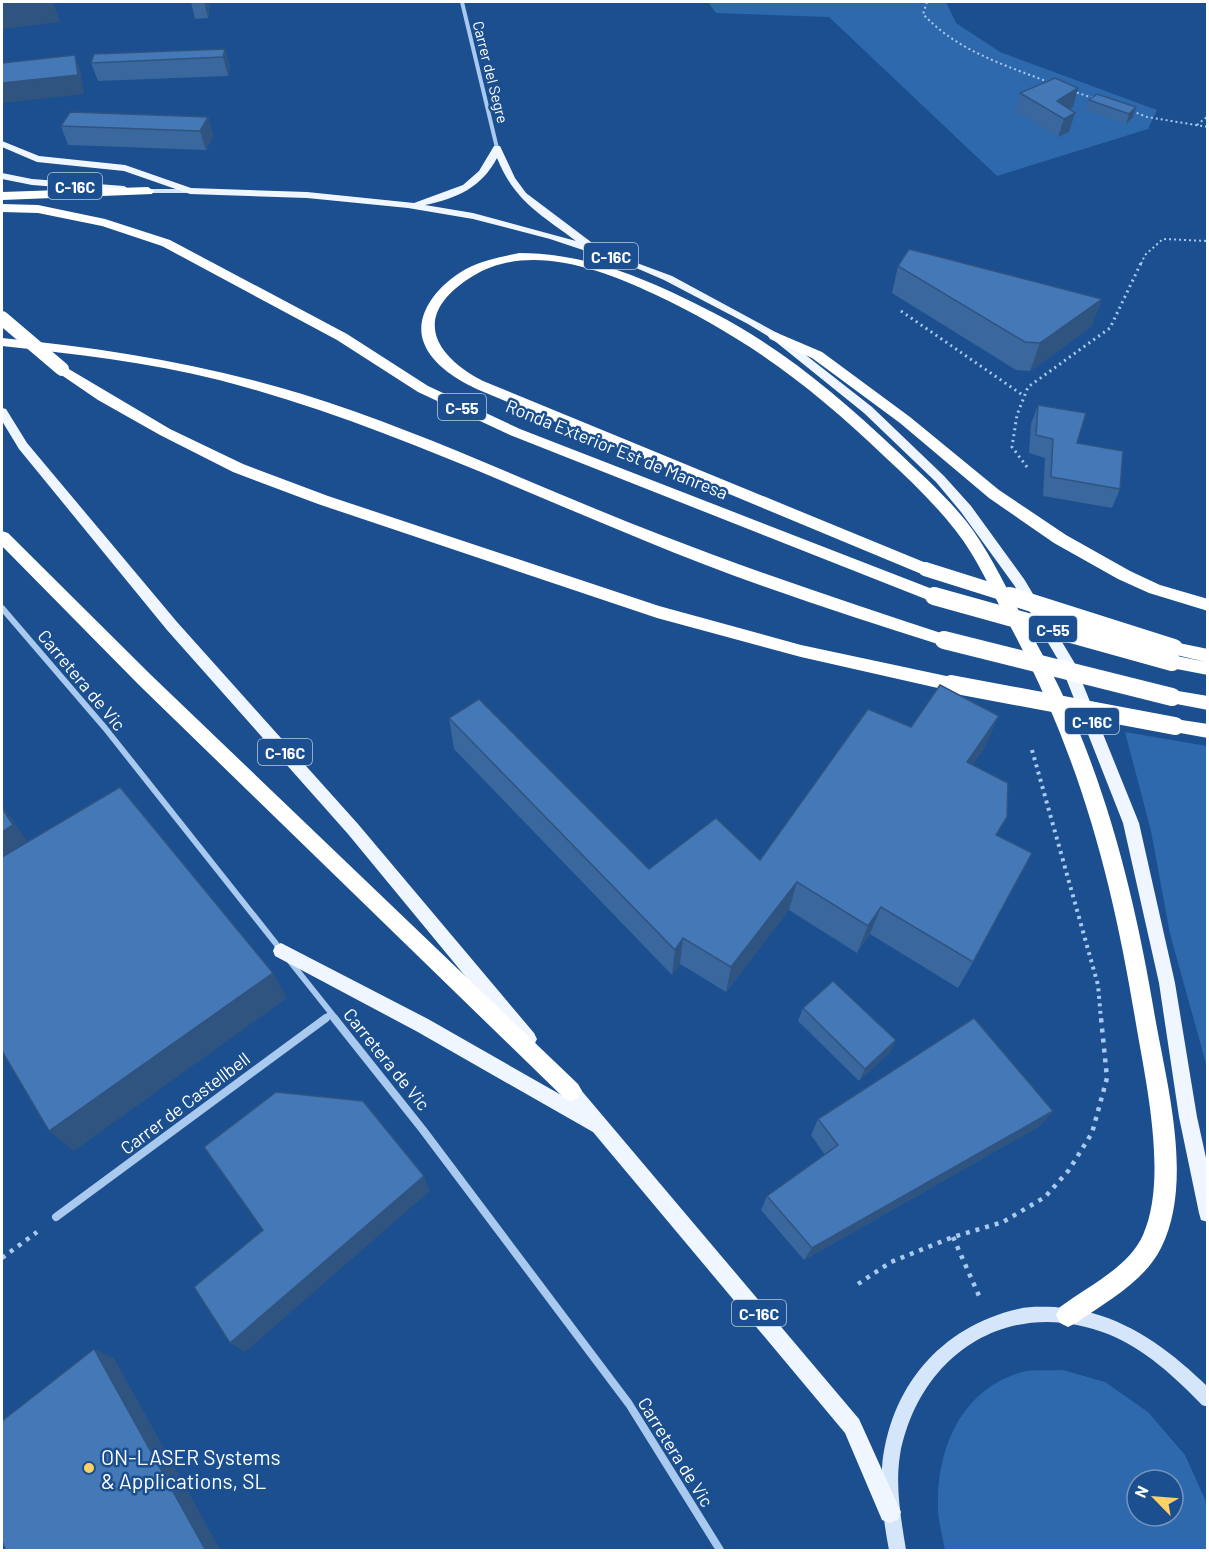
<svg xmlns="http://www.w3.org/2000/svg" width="1209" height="1552" viewBox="0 0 1209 1552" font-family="Barlow,sans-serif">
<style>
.green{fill:#2e69ad;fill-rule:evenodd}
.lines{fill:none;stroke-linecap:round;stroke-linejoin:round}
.path-far3{stroke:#a9c9ee;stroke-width:2;stroke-dasharray:2 3;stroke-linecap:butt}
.path-far2{stroke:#a9c9ee;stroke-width:3;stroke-dasharray:2 4;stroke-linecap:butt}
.path-far1{stroke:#a9c9ee;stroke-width:4;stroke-dasharray:3 4.5;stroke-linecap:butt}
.path{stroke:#a9c9ee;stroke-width:4.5;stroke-dasharray:4 6;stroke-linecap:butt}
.street-far2{stroke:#a9c9ee;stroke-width:4}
.street-far1{stroke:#a9c9ee;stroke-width:6}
.street{stroke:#a9c9ee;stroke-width:8}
.secondary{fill:#d6e6fa;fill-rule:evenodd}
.primary{fill:#f0f6ff;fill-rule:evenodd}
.highway{fill:#fff;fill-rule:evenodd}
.highway-bridge-far1{stroke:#fff;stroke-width:14}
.highway-bridge{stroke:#fff;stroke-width:18}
.wall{fill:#3a679d}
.shaded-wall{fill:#305480}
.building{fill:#4478b7;stroke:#305480;stroke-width:1.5}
.poi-dot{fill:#ffd166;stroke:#1b4f8f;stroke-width:2}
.labels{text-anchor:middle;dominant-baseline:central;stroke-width:5;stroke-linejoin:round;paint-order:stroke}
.far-street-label{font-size:15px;fill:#fff;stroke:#1b4f8f}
.shield{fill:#1b4f8f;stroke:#bbcadd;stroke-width:1.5}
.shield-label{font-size:16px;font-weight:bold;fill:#fff}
.street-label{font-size:18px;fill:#fff;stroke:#1b4f8f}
.near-poi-label{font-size:21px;fill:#fff;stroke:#1b4f8f;text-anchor:start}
</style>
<rect width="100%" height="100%" fill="#1b4f8f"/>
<path class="green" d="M708,2h238l10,21 44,29 157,58 -9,19 -151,47 -168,-159 -113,-4z
M1125,732l82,14v321l-37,-133 -19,-103z
M1063,1370l42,12 43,30 37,43 22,49v46h-262c-3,-16 -8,-33 -7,-50 1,-56 25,-111 84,-128 12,-3 28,-1 41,-2zM1137,1480h36v36h-36z"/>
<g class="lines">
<path class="path-far3" d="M927,2l-4,12c34,37 82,51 128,69
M1072,91l24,8
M1132,111l15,6 61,10
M1197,125l11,-9
M1141,264l4,-9 18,-16 45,2"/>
<path class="path-far2" d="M901,311l123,85
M1027,467l-15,-20 5,-32 11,-28 82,-59 31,-65"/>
<path class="path-far1" d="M1032,750l66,235 3,34"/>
<path class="path" d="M953,1237l27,61
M2,1258l35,-26
M858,1284l33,-22 62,-25 50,-15 42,-25 24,-27 23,-37 15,-55 -6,-60"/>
<path class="street-far2" d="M462,2l35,146"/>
<path class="street-far1" d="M2,608l103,120 176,222
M289,960l47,59
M324,1019l7,-5"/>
<path class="street" d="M334,1018l89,112 206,274 91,146
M56,1217l270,-199"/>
<path class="secondary" d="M145,189h45l4,2 -4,2h-45z
M1055,1307c12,2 25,3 37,6 45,12 83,42 116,74v20l-6,-2c-27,-28 -57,-56 -94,-71 -99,-39 -189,20 -208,121 -5,31 1,64 6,95h-17c-5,-26 -9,-55 -7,-82 7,-80 58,-141 136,-159 12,-3 25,-2 37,-2z"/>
<path class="primary" d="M2,141l37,15 86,9 66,23 116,4 107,11 49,-18 16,-14 15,-25h6l15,32 11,15 65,49v4l81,30 107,58 93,73 72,69 27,30 53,73 50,83 65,161 36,160 22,134 11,50v55l-7,-2 -2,-7 -20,-96 -20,-134 -36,-160 -63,-160 -46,-78 -53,-73 -25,-30 -72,-69 -93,-75 -23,-14 -84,-44 -30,-13 -84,-28 -77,-20 -65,-11 -101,-10 -117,-4 -66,-23 -87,-9 -35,-15zM497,158c18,44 43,56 79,83l-103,-28 -48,-8c32,-7 56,-17 72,-47z
M2,173l30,6 92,7 5,3 -5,3 -92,-7 -30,-6z
M2,408l4,1 21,34 150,179 181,202 176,209 3,6 -3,6 -6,2 -6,-2 -174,-211 -181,-204 -148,-181 -17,-28z
M281,943l147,76 135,77 -8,-13 3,-6 6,-3 6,3 289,342 42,93 -3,8 -8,3 -8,-3 -37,-87 -252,-301 -177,-101 -141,-75 -2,-5 2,-5z"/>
<path class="highway" d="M148,187l6,4 -2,3 -150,6v-8z
M2,204l36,1 67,14 65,21 177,94 81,52 92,43 420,163 2,4 -2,4h-12l-418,-165 -92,-43 -81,-52 -175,-94 -60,-20 -64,-13 -36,-1z
M519,253c71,0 133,28 195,60 68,35 126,84 182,137 24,23 49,45 70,71 22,28 37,61 54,92 22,40 43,79 60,121 37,91 59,187 75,283 12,69 39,165 6,231 -17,34 -55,54 -85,75l-8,4 -8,-4 -4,-8 4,-8c27,-20 69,-40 83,-72 25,-56 3,-152 -7,-211 -24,-147 -57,-271 -129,-404 -16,-30 -30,-62 -51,-89 -21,-27 -46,-51 -71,-74 -74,-71 -138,-119 -231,-163 -53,-25 -126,-52 -181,-18 -59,36 -45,76 10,105l448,184 2,4 -2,4h-12l-440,-183c-20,-9 -47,-25 -55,-47 -12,-30 18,-61 42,-74 16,-9 35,-12 53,-16z
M775,332l47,20 88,65 89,73 67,45 64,36 30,14 48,14v12l-59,-18 -31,-14 -64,-36 -65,-45 -89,-75 -88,-65 -42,-19 -2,-3 2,-3z
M2,338c102,10 201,26 300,56 123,38 239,95 359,141 95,37 192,69 289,101l2,4 -2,4 -6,2c-101,-32 -203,-65 -301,-106 -140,-57 -277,-122 -424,-160 -71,-18 -144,-26 -217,-34z
M62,365l108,64 73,35 85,32 331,110 142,39 150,32 6,2 3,5 -3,5 -6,2 -150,-34 -144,-39 -339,-114 -85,-32 -73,-37 -62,-35 -41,-28 -2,-3z
M2,531l6,2 143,142 427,409 4,7 -4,7 -7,3 -7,-3 -425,-413 -137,-139z
M1174,642l34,7v26l-42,-8 -2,-5 2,-5 6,-2 34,7 -38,-9 -2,-5 2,-5z
M1172,690l36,6v14l-42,-8 -3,-5 3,-5z
M1175,719l33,5v14l-39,-7 -3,-5 3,-5z"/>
<path class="highway-bridge-far1" d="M2,318l60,51
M925,569l89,28
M934,596l5,1"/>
<path class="highway-bridge" d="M934,596l238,66
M1010,596l164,52
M944,640l228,57
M951,684l224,42"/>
</g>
<path class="wall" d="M167,2h19l-19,1z
M191,2h19l-2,16 -13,1z
M225,49l5,18 -2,9 -130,5 -7,-18z
M1020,93l53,14 -4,2v23l-11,5 -43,-26z
M1097,94l36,23 -7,7 -40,-14 3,-10z
M208,117l5,19 -7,14 -138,-5 -7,-19z
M898,266l204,33 -11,28 -61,44 -14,-1 -124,-77z
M1038,405l39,38 43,46 -8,19 -69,-12 2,-38 -16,-5 2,-29z
M449,718l200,151 111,-9 151,-133 74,20 -13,18 25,71 -24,126 -15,26 -88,-54 -13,19 -68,-43 -63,82 -46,-28 -8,11 -218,-226z
M803,1008l93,32 -7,13 -30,28 -61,-60z
M1053,1111l-15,16 -234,133 -43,-50 6,-14 58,-41 -14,-20 7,-16z"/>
<path class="shaded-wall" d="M2,2h51l7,20 -58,7z
M204,2h6l-2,16z
M225,49l5,18 -2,9 -5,-19z
M75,55l6,18 3,21 -82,9v-20z
M1078,88l-5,19 -14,8 -2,-14z
M1136,107l-3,10 -7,7 3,-10z
M1075,113l-6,19 -11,5 6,-18z
M208,117l5,19 -7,14 -6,-19z
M1102,299l-11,28 -61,44 10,-28z
M999,716l-14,31 -32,45 14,-30z
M2,805l29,42 -29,18z
M797,882l-8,28 -63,82 5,-25z
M881,907l-11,27 -13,19 11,-27z
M683,938l-3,26 -8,11 3,-25z
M273,973l14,25 -213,153 -25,-20z
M896,1040l-7,13 -30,28 6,-12z
M1053,1111l-15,16 -234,133 8,-12z
M424,1176l6,15 -185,161 -15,-9z
M94,1349l20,9 107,193h-15z"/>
<path class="building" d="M225,49l-2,8 -132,6 3,-9z
M75,55l3,20 -76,8v-20z
M1055,78l23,10 -21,13 18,12 -11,6 -44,-26z
M1097,94l39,13 -7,7 -40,-14z
M70,112l138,5 -8,14 -139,-5z
M909,249l193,50 -62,44 -15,-1 -127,-76z
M1038,405l48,8 -9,30 46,8 -3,38 -69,-12 2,-38 -17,-4z
M940,685l59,31 -32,46 41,21 -1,34 -11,18 36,18 -59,109 -92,-55 -13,19 -71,-44 -66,85 -48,-29 -8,12 -226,-232 30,-19 170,170 67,-51 44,42 108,-151 43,18z
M120,787l153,186 -224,158 -47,-80v-194z
M2,808l11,17 -11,7z
M833,981l63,59 -31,29 -62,-61z
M974,1018l79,93 -241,137 -45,-52 71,-51 -20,-26z
M276,1092l87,9 61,75 -194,167 -36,-56 69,-57 -59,-83z
M94,1349l112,202h-200l-4,-10v-120z"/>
<circle class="poi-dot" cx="89" cy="1468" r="6"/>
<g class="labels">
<g class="far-street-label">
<text transform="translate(491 72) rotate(76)">Carrer del Segre</text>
</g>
<g class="shield">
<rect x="48" y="173" width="54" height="26" rx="4.5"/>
<rect x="584" y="243" width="54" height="26" rx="4.5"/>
<rect x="438" y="394" width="48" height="26" rx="4.5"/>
<rect x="1029" y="616" width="48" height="26" rx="4.5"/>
<rect x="1065" y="708" width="54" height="26" rx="4.5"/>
<rect x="258" y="739" width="54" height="26" rx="4.5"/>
<rect x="732" y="1300" width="54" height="26" rx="4.5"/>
</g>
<g class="shield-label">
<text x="75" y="186">C-16C</text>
<text x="611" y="256">C-16C</text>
<text x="462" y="407">C-55</text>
<text x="1053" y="629">C-55</text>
<text x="1092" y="721">C-16C</text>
<text x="285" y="752">C-16C</text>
<text x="759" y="1313">C-16C</text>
</g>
<g class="street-label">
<text transform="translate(617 449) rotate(22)">Ronda Exterior Est de Manresa</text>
<text transform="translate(82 680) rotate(50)">Carretera de Vic</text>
<text transform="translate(387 1059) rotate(51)">Carretera de Vic</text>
<text transform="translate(185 1103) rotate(-37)">Carrer de Castellbell</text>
<text transform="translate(676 1452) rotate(58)">Carretera de Vic</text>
</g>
<g class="near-poi-label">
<text x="101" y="1456">ON-LASER Systems<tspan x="101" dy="24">&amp; Applications, SL</tspan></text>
</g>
</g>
<rect width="1209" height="1552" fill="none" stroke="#ffffff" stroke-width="6"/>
<g transform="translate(1155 1498) rotate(295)"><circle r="28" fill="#1b4f8f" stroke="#7695bc" stroke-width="1.5"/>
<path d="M0-4.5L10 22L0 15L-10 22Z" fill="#ffd166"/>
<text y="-9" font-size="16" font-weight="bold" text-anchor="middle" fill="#ffffff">N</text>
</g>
</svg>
